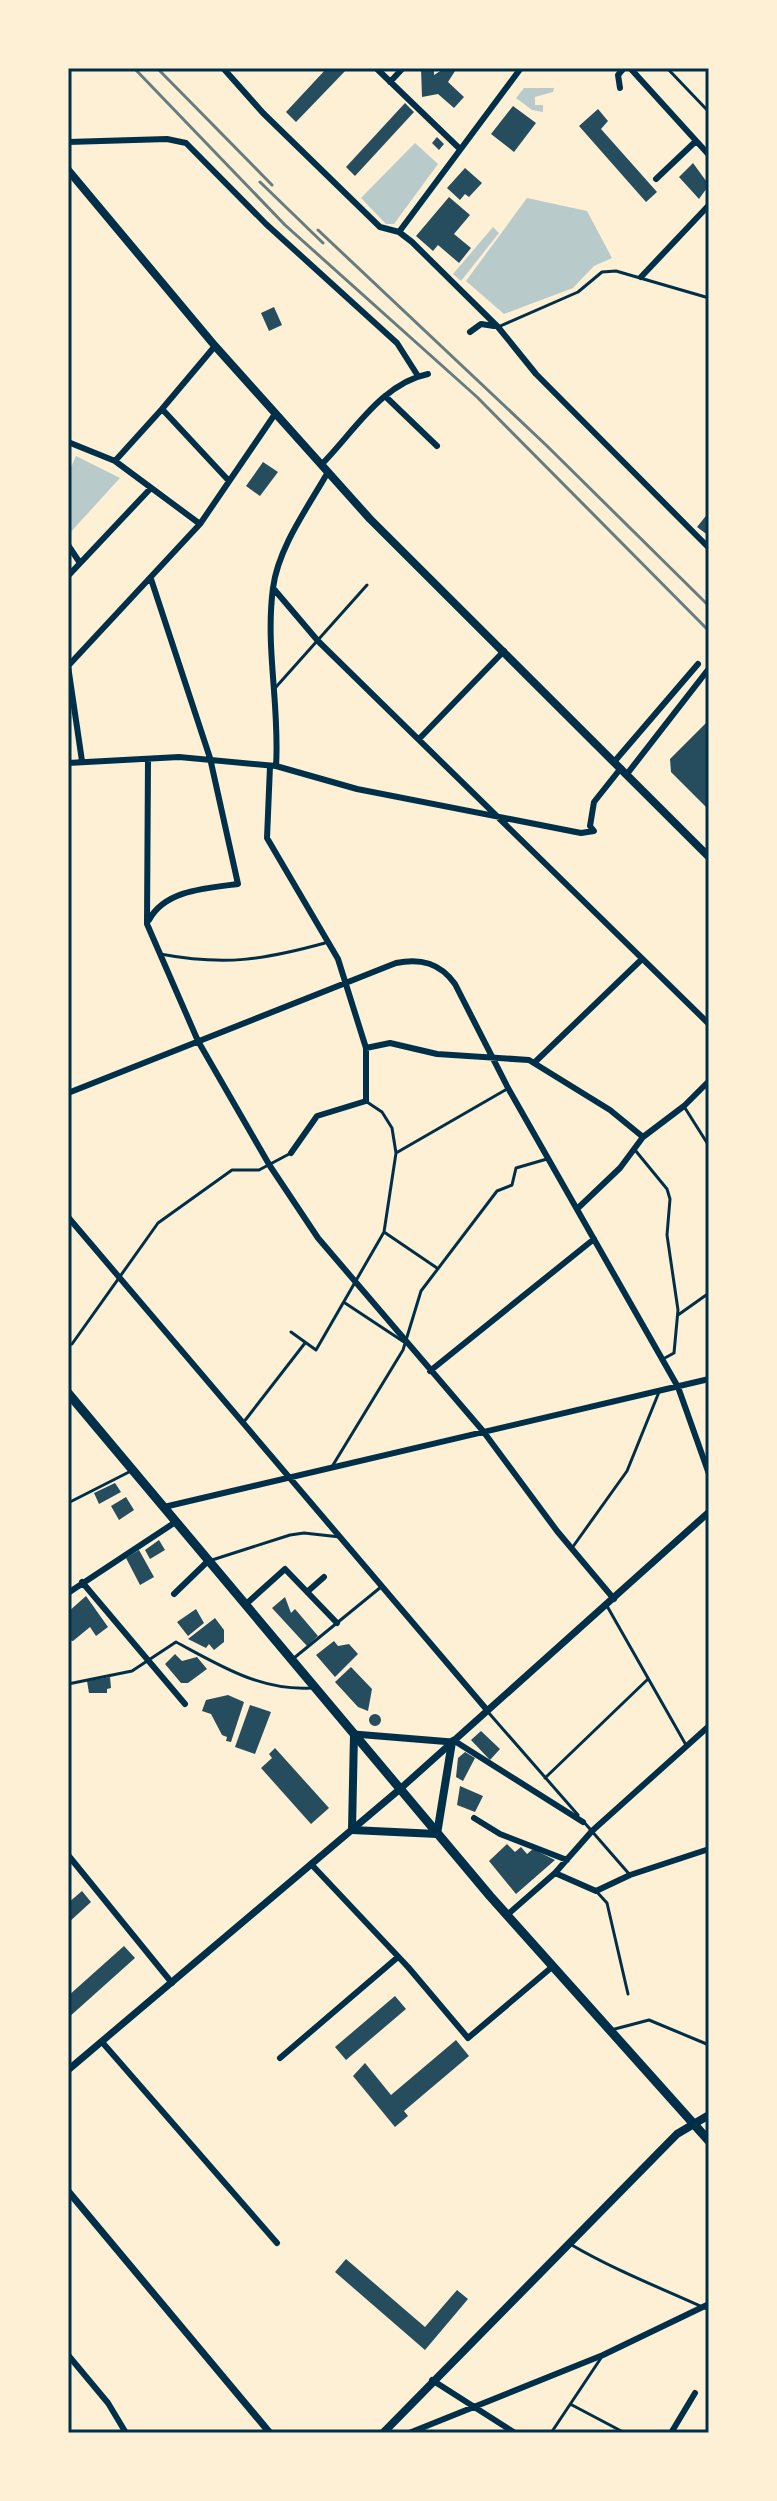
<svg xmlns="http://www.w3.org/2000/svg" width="777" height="2501" viewBox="0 0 777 2501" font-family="'Nunito Sans',sans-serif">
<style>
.green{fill:#b9caca}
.building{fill:#264d5e}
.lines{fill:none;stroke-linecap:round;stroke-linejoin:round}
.service{stroke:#003049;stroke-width:3}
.minor{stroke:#003049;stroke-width:6}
.tertiary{stroke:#003049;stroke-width:7}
.secondary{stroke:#003049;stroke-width:8}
.primary{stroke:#003049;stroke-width:9}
.rail{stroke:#657d81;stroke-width:3}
.neatline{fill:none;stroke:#003049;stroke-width:3}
</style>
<rect width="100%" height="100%" fill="#fdf0d5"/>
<path class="green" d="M524,88h30l-1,4 -18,5v8h8v7l-11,-2 -16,-12z
M415,143l23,21 -44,60h-8l-25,-26z
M527,198l60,13 25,47 -18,8 -21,22 -69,26 -38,-33z
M493,227l6,6 -38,48 -8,-7z
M76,456l44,22 -52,57v-61z"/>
<path class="building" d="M327,68h21l-52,54 -10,-10z
M421,68h13v7l11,-7h12l-9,14 16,15 -10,11 -16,-14 -16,3z
M405,103l9,9 -59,64 -9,-9z
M513,106l23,17 -22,29 -23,-18z
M598,109l10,12 -7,8 56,63 -11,10 -67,-76z
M437,137l7,7 -5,6 -7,-7z
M693,163l16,22 -10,14 -20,-22z
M465,168l17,15 -13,14 -4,-3 -5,6 -13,-12z
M449,197l21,18 -16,19 17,14 -12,15 -21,-18 -5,6 -17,-15z
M274,307l8,18 -13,6 -8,-18z
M263,462l15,10 -18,24 -14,-10z
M709,512v24l-12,-9z
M709,720v90l-38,-38 -1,-13z
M115,1483l6,9 -22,12 -5,-11z
M126,1497l8,13 -15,10 -8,-14z
M159,1540l6,10 -15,9 -5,-9z
M139,1550l15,27 -14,8 -14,-27z
M86,1596l22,31 -12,9 -6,-9 -17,14 -5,-1v-28z
M285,1597l6,16 4,-4 23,27 -11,10 -35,-38z
M196,1609l8,14 -16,13 -11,-14z
M215,1618l9,12v12l-10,8 -5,-6 -3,4 -18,-9z
M334,1641l4,5 11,-2 9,10 -23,23 -19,-22z
M175,1654l7,7 15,-4 10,12 -19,14h-7l-16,-19z
M351,1667l21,22 -4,22 -10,-4 -23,-25z
M110,1677l1,11 -4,1v4h-18l-2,-12z
M228,1695l16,7 -13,40 -5,-1 1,-4 -5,-2 -11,-21 -9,-3 4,-11z
M250,1705l21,7 -16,42 -20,-7z
M369 1720a6 6 0 1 1 12 0a6 6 0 1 1-12 0Z
M481,1731l19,18 -10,11 -19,-20z
M275,1748l54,60 -18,16 -50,-56 11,-10 -3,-4z
M465,1752l10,6 -12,23 -7,-4 2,-19z
M460,1786l23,10 -8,16 -18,-7z
M507,1844l8,8 6,-5 6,7 6,-5 22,11 -39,34 -27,-33z
M82,1891l9,11 -23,21v-20z
M124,1946l11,12 -67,60v-22z
M395,1996l11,13 -60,51 -11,-13z
M456,2040l13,16 -65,55 4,5 -13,11 -42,-51 12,-13 26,32z
M346,2259l79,68 32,-37 11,9 -43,51 -90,-78z"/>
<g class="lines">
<path class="service" d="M667,68l42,44
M498,327l80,-35 24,-20 14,-1 93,27
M276,687l91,-102
M160,954c65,12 103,6 165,-11
M685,1108l24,38
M635,1150l32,39 3,10 -3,36 11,75 -4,43 -11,6
M396,1153l111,-64
M384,1232l53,36
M345,1303l59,39
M678,1315l31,-22
M291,1332l25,18 68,-118 12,-79 -4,-25 -10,-16 -15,-10
M68,1344h4l86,-121 74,-53h27l32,-17
M243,1423l62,-80
M333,1465l70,-115 18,-59 76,-100 15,-6 4,-17 31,-9
M68,1503l63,-32
M572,1548l55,-77 32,-79
M212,1560l78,-25 14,-2 36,4
M607,1606l79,139
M294,1658l87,-71
M68,1684l64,-13 44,-29c43,23 84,49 135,46
M488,1712l90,103
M545,1778l103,-99
M583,1821l47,54
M596,1891l11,12 21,91
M611,2030l38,-10 60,25
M570,2244c44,26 91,44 139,66
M572,2405l53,28
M551,2433l50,-75"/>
<path class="minor" d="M223,68l40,45 117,114 19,5 13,10 86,85 38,47 173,174
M376,68l84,81
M630,68l79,87
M390,82l13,-14
M620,88l-2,-13 6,-7
M68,142l99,-3 19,4 80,81 131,119 21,33
M656,179l40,-38
M399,232l122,-164
M641,277l68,-72
M470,332l11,-8 13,2
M215,346l-53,63 67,72
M385,396l52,50
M68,442l47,19 85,63
M115,461l47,-52
M321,465c32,-32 61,-82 107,-91
M68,545l12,18
M68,576l82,-87
M273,588l45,53 391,383
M68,666l132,-142 75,-110
M68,666l14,95
M419,739l85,-88
M148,759l-1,165 51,117 72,125 48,72 165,193 74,100 57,68
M614,762l84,-98
M68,763l111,-6 97,9 81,23 224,44 13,-2 -4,-5 4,-24 27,-34
M270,766l-3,72 71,121 28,89v53l-49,15 -26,37
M276,766c4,-59 -11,-118 -3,-178 5,-40 35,-81 55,-116
M627,774l80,-103
M149,920c16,-30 58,-32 89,-36l-28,-126 -59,-179
M366,1048l24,-5 47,11 92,6 81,50 33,27 41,-31 25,-25
M534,1063l107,-103
M68,1093l328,-130c25,-5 44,0 59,21l53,104 170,299 31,87
M577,1209l43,-41 23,-31
M68,1217l419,493
M430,1371l164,-132
M164,1507l545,-128
M82,1582l103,122
M307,1592l17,-15
M68,1593l106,-70
M174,1594l33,-32
M245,1605l40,-36 52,54
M453,1740l130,82
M474,1818l26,16 67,26
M68,1855l104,128
M311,1864l97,103 60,71 84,-71
M555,1873l41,18 34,-16 79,-26
M507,1915l48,-42 37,-42 117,-105
M102,2042l175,201
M280,2058l118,-101
M68,2355l40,48 18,30
M432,2380l83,53
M409,2433l194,-78 106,-51
M671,2433l24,-40"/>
<path class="tertiary" d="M354,1734l98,8
M68,2070l332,-281 309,-277
M68,2191l202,242"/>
<path class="secondary" d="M68,170l147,176 155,173 339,338
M354,1734l-2,96 85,4 15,-92
M383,2433l294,-299 32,-19"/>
<path class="primary" d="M68,1393l422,503 219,245"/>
<path class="rail" d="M134,68l151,157 192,172 232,234
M157,68l115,117
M260,182l63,61
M318,230l228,215 163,161"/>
</g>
<rect width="777" height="2501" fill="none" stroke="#fdf0d5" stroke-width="140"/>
<rect x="70" y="70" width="637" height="2361" class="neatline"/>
</svg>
